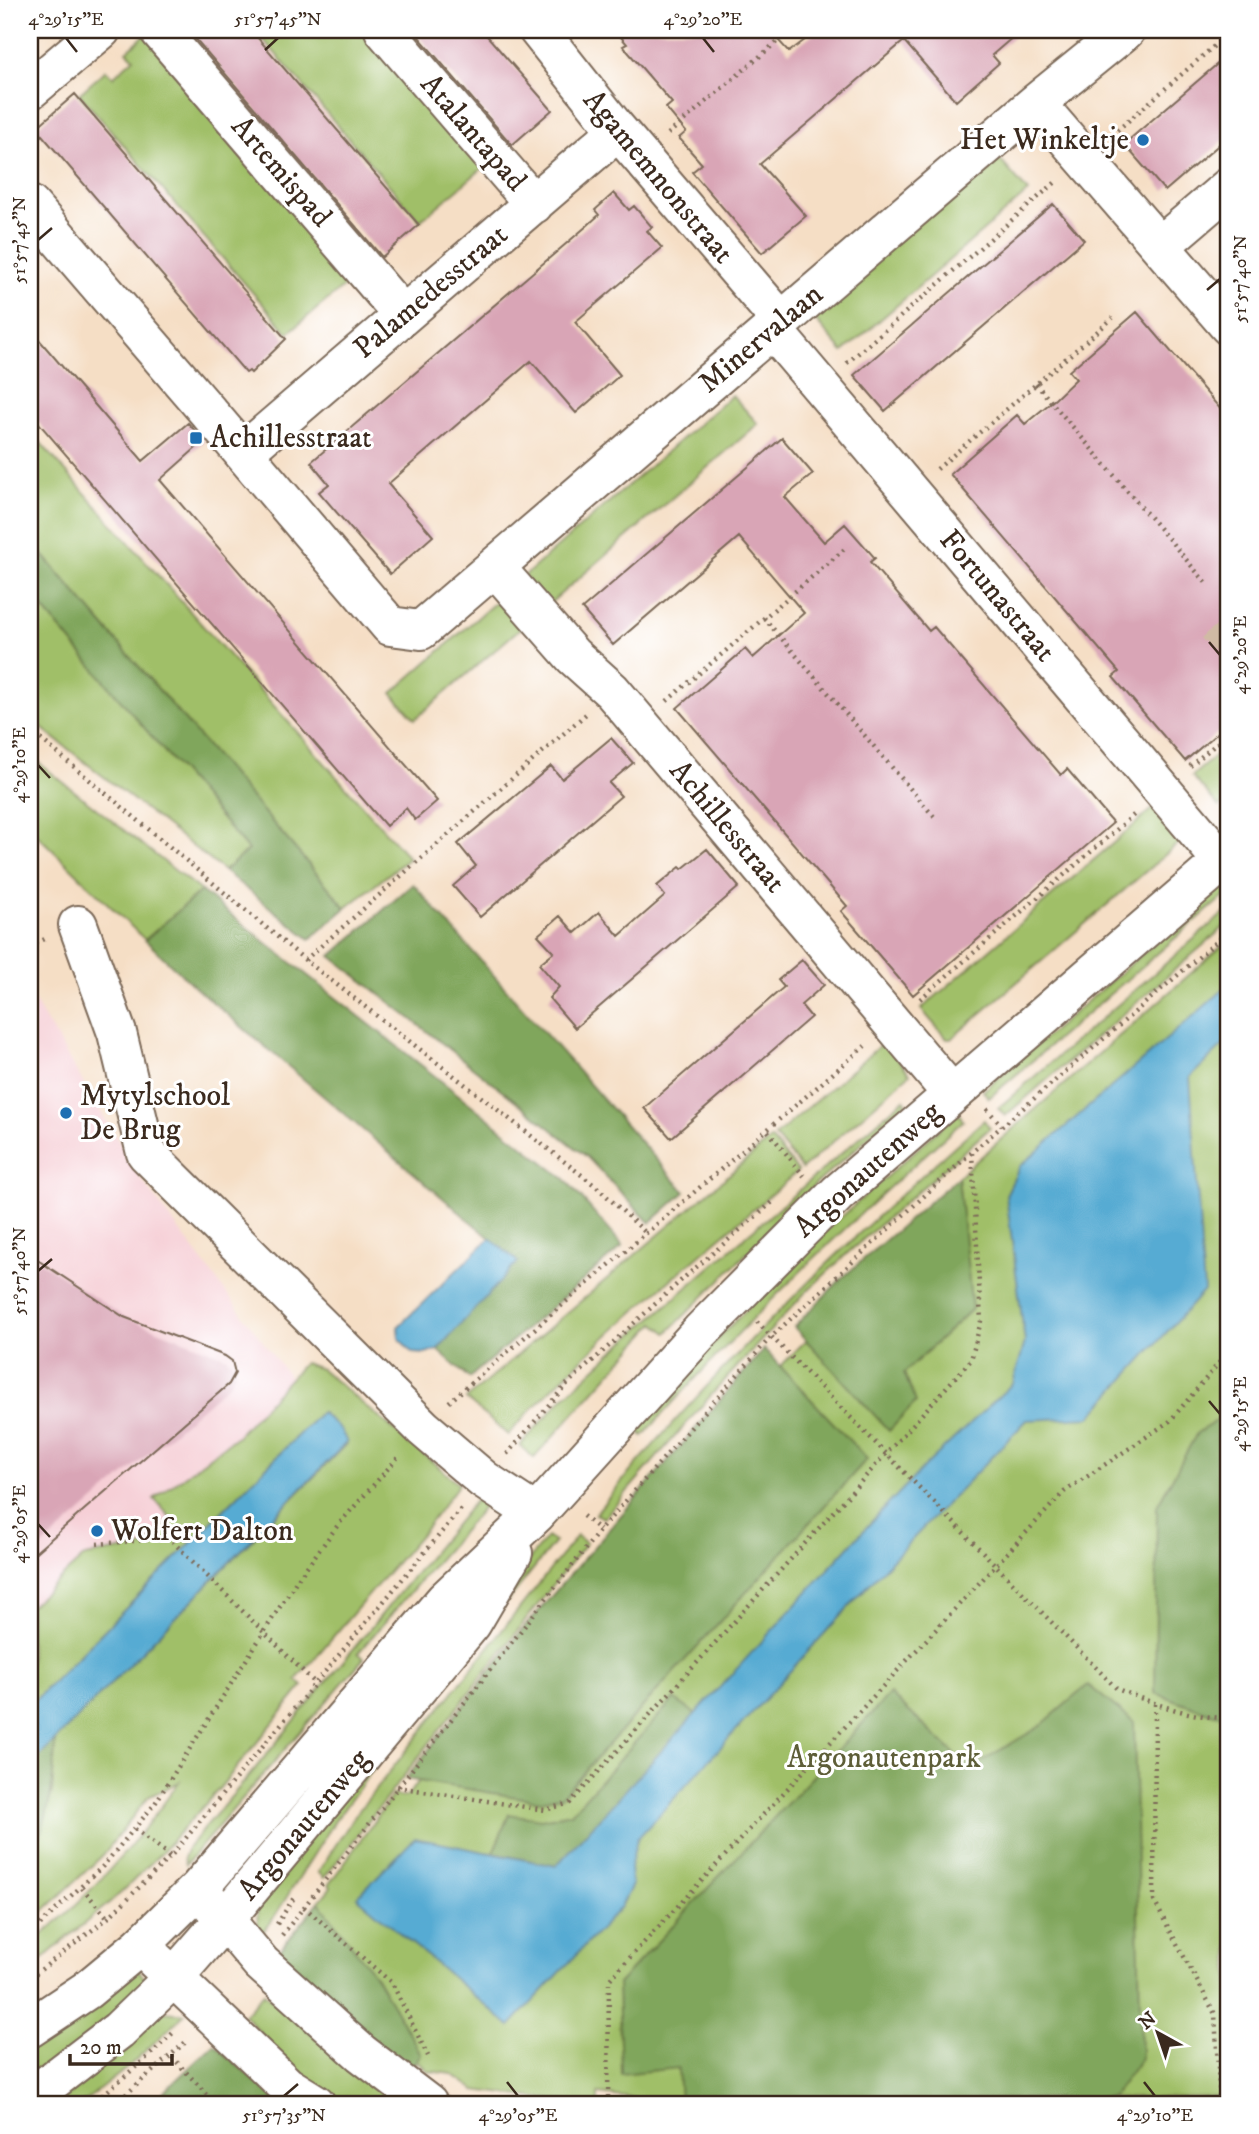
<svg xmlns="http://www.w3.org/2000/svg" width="1259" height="2134" viewBox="0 0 1259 2134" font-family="'IM FELL DW Pica',serif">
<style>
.built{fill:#f6cfd6}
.green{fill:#a0bf68;stroke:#6e7443;stroke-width:2}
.forest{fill:#80a65c;stroke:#5e683d;stroke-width:2}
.water{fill:#57abd3;stroke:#496a78;stroke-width:2}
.building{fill:#d9a5b6}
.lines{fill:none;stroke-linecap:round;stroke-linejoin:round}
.minor-tunnel{stroke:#d0baa4;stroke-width:38;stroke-dasharray:38 19;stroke-linecap:butt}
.minor-casing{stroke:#7c6958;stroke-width:42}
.path{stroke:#7c6958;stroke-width:4.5;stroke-dasharray:2 5;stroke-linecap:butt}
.minor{stroke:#fff;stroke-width:38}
.ticks{fill:none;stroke:#3b2a1e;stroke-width:2.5}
.poi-dot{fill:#1f6fb2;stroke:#fff;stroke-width:2.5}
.labels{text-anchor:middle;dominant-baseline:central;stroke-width:6;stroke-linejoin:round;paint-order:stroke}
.street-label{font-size:30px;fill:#3b2a1e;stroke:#fff}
.poi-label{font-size:30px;fill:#3b2a1e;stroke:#fff;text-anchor:start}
.park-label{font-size:30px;fill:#5e5e38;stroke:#fff}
.neatline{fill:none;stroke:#3b2a1e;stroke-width:2.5}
.ticks-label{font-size:18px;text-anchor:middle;fill:#3b2a1e}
</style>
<rect width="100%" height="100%" fill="#fff"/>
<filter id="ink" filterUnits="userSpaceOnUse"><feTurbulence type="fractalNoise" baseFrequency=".0143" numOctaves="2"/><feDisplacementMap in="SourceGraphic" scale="14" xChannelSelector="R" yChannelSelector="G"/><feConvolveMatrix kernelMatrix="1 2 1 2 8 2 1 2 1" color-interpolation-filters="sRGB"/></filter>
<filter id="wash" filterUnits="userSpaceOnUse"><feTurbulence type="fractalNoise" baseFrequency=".00686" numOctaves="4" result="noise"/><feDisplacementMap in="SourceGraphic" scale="28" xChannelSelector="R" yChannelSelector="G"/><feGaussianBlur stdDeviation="1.57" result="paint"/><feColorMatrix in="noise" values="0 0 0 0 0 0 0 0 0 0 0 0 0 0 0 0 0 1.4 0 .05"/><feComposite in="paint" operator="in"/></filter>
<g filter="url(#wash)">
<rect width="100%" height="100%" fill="#f5dec5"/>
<path class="built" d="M30,994l113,188 157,209 -270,279z"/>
<path class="green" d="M255,30h120l115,132 -70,59z
M147,33l208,244 -67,56 -209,-239 27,-24 7,7 21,-19 -7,-7z
M994,153l34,39 -185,160 -34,-39z
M732,395l26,29 -209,180 -26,-27z
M30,431l379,427 -63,50 -316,-368z
M30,593l218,257 -24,21 -194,-152z
M499,599l24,27 -108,93 -23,-26z
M1229,744v55l-10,8 -27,-31z
M30,756l171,135 -56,49 -115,-112z
M1155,807l25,30v5l-229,197h-4l-26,-30z
M1227,881l2,11 -240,206 -6,-7z
M1229,909v14l-224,193 -7,-8z
M1229,940v1157l-551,7 -80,-10v10h-15l-108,-14 -23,-16 -24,-3 -141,-130 44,-54 -2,-3 64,-89 13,2 253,-306 230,-236 71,-60 -2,-18z
M884,1042l26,32 -108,95 -27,-33z
M904,1099l3,4 -91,81 -149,149 -12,-10 -121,135 -14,-12 41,-46 48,-45z
M956,1114l4,1 3,6c-112,99 -220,202 -320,315l-7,-7 91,-100 100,-99z
M984,1120l6,8 -139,122 -47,44 -91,99 -109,125 -9,-4c118,-144 250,-272 389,-394z
M771,1139l27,32c-99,86 -203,167 -290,264l-42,-36z
M304,1363l17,6 138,115 -32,43 -131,153 7,6 -84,103 -60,66 -37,37 -92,77v-24c58,-46 107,-103 149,-163l-31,15 -45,58 -73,69v-67l22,-64 3,-53 292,-297 -6,-12 -20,-19 -291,293v-99l55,-50 60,-10 27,-27 -18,-20 83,-63z
M478,1497l9,6 -129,150 6,5 -178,206 -2,-6 4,-11 61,-71z
M577,1536l9,7 -262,335 -6,-6 38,-58z
M547,1537l8,5 -181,226 -39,53 -66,104 -11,13 -1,-38z
M136,1969l9,9 -2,14 -113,92v-45z
M264,1993l125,106 3,5h-47l-13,-6 -35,-25 -53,-58z
M155,2011l30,3 -58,54 -46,36h-39z"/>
<path class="forest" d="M30,540l316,368 -36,31 -86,-68 24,-21 -218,-257z
M413,884l272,308 -35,31 -63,-66 -256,-201z
M201,891l364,288 58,67 -154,132 -32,-28 80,-89 -322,-274 -50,-47z
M958,1177l14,132 -68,64 12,29 -27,29 -95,-104 48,-49z
M764,1349l103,110 -305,337 -21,5 -135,-22 112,-144z
M1229,1413v303l-15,-2 -59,-21 2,-187 40,-73z
M1088,1685l46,37 7,336 -29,40 -432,6 -2,-36 -57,6 -3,-90 272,-290 80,74 69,-41z
M674,1699l22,15 -140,152 -63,-13 16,-39 32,5 30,-6z
M55,1740c-1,41 -5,81 -25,117v-91z
M319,1902l57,75 45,77 -16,22 -129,-121z
M214,2044l67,60h-130z"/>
<path class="water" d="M1229,985v55l-39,37 14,214 -114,126 -63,3 -151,157 -239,262 -7,29 2,17 -11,22 -111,119 -153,-129 58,-59 141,28 319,-348 49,-51 89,-84 12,-41 -19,-147 14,-29z
M490,1238l28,24 -81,88 -11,4 -14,-1 -13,-15 -1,-11z
M321,1412l20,18 6,12 -317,324v-61z"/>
<g id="blocks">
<path class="building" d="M188,30h63l168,195 -37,32z
M413,30h69l70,80 -40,35z
M615,30h154l20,22 29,-22h203l-29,25 7,8 -43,38 -52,-60 -144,123 46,52 -44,37 -70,-81 10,-8 -23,-26 7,-6 -20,-24 6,-5 -49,-57 4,-2z
M1229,54v82l-64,55 -41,-47z
M75,94l211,245 -35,34 -2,-2 -3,2 -210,-245z
M614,193l15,17 5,-4 18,21 -5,4 15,17 -87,74 45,53 -44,38 -45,-52 -143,123 45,52 -43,38 -71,-82 10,-8 -18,-22 277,-237 11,-10 -4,-5z
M1053,204l31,36 -199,171 -31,-36z
M1137,312l92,107v304l-44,38 -72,-84 6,-5 -169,-198 67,-59 8,9 30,-25 21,-20 -7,-8z
M30,329l113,132 45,-38 16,18 -44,39 277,321 -22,19 -9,-12 -20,18 -356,-413z
M782,438l31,36 -28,23 39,45 21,-18 30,34 -5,4 59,69 5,-4 127,148 6,-6 46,54 -200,172 -72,-84 6,-5 -170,-198 68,-59 8,9 51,-45 -65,-76 -126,108 -31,-36z
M611,738l22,25 -24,20 12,13 -141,121 -27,-31 23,-20 -18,-22 93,-78 11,13z
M707,849l32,38 -164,141 -26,-30 10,-11 -20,-23 15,-12 -16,-17 22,-19 15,17 24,-21 20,24 46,-40 -8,-10 23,-19 2,2z
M802,960l22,25 -23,20 10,12 -140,121 -27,-30 140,-121 -6,-7z
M30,1255l94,62 101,39 7,5 3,12 -6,11 -199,173z"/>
</g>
</g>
<g filter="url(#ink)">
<use href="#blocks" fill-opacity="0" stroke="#7c6958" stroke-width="2"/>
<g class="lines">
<path class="minor-tunnel" d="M1215,652l14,-13"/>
<g class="minor-casing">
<path id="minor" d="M159,30l244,285
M384,30l150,174
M538,30l76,96 168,196
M30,90l71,-60
M1036,103l193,223
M30,205l186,216 174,205 31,4 615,-527 90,-73
M1160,246l69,-59
M772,329l451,533
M243,453l362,-311 9,-16
M495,567l78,89 39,35 340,403
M78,925l39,108 29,120 277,275 61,52 52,34
M209,1901l52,62 100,90 67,51
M154,1959l133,127 29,18
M30,2028l57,-38 53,-44 59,-58 246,-288 91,-86 165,-183 137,-138 391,-337
M30,2098l89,-68 56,-54 49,-56 248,-297 41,-70"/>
</g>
<path class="path" d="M668,134l123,-104
M1112,135l117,-102
M847,363l210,-182
M1036,384l171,200
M937,469l176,-151
M764,618l173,202
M667,701l180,-154
M30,730l275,230 292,227 50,47
M1190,766l39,-33
M30,946l15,-7
M305,960l281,-246
M920,999l216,-186
M987,1109l15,17
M768,1131l36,45
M757,1322l360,367c35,14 74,29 112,29
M449,1402l416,-356
M507,1454l58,-68 121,-110 89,-76
M583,1516l17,14
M97,1544l72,-6 147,146
M1155,1704l-1,197 61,113 5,90
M397,1787l148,23 25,-7 401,-443 10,-39 -9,-168
M135,1829l35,27
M82,1888l26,30
M304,1907l88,76 36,73
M277,1924l18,-28
M30,1934l73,-68 51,-61 143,-225 41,-55 62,-70
M282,1935l318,-405 171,-193 201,-185 257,-221
M30,1978l78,-60 62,-61 291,-348
M172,2057l44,47
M92,2104l59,-50 23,-22
M115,2104l73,-64
M608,2104l1,-124 455,-488 106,-71 59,-70"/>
<use href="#minor" class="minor"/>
</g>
</g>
<path class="ticks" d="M66,38l11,14M703,38l11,14M265,50l13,-12M38,240l14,-12M1207,290l13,-11M1209,642l11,13M38,765l12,13M38,1271l14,-12M1209,1401l11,13M38,1524l12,13M507,2082l11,14M1144,2082l11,14M284,2096l14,-12"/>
<g class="poi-dot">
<circle cx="1143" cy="140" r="7"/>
<rect x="189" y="431" width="14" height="14" rx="3.5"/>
<circle cx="66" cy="1113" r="7"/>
<circle cx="97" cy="1531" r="7"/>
</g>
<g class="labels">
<g class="street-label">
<text transform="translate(473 133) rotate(49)">Atalantapad</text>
<text transform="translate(281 172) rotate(49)">Artemispad</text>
<text transform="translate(658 177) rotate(50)">Agamemnonstraat</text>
<text transform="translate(431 292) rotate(-40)">Palamedesstraat</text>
<text transform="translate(761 339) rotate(-40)">Minervalaan</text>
<text transform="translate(997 596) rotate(50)">Fortunastraat</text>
<text transform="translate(727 827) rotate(50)">Achillesstraat</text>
<text transform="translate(868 1170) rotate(-42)">Argonautenweg</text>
<text transform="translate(304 1825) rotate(-50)">Argonautenweg</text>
</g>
<g class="poi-label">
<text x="1129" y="140" text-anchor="end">Het Winkeltje</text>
<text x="210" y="438">Achillesstraat</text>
<text x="80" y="1096">Mytylschool<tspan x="80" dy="34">De Brug</tspan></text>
<text x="111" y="1531">Wolfert Dalton</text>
</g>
<g class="park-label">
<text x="884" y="1758">Argonautenpark</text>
</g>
</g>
<rect width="1259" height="2134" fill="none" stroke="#fff" stroke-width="77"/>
<g transform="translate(1158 2033) rotate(320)" stroke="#ffffff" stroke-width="5" paint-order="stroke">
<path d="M0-5L12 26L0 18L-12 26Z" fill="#3b2a1e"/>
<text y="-10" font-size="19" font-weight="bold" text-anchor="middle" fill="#3b2a1e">N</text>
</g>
<path d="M70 2054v10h102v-10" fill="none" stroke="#3b2a1e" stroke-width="3.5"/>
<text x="80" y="2054" font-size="21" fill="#3b2a1e" stroke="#ffffff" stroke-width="5" paint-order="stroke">20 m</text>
<rect x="38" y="38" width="1182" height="2058" class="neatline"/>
<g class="ticks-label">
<text x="66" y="25">4°29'15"E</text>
<text x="278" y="25">51°57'45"N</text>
<text x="703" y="25">4°29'20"E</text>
<text transform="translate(19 240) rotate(-90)" y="6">51°57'45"N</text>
<text transform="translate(1240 279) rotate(-90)" y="6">51°57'40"N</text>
<text transform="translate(1240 655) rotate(-90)" y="6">4°29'20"E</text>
<text transform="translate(19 765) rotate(-90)" y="6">4°29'10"E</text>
<text transform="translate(19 1271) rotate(-90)" y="6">51°57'40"N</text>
<text transform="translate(1240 1414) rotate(-90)" y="6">4°29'15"E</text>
<text transform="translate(19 1524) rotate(-90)" y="6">4°29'05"E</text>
<text x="284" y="2121">51°57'35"N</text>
<text x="518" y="2121">4°29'05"E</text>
<text x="1155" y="2121">4°29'10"E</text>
</g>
</svg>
